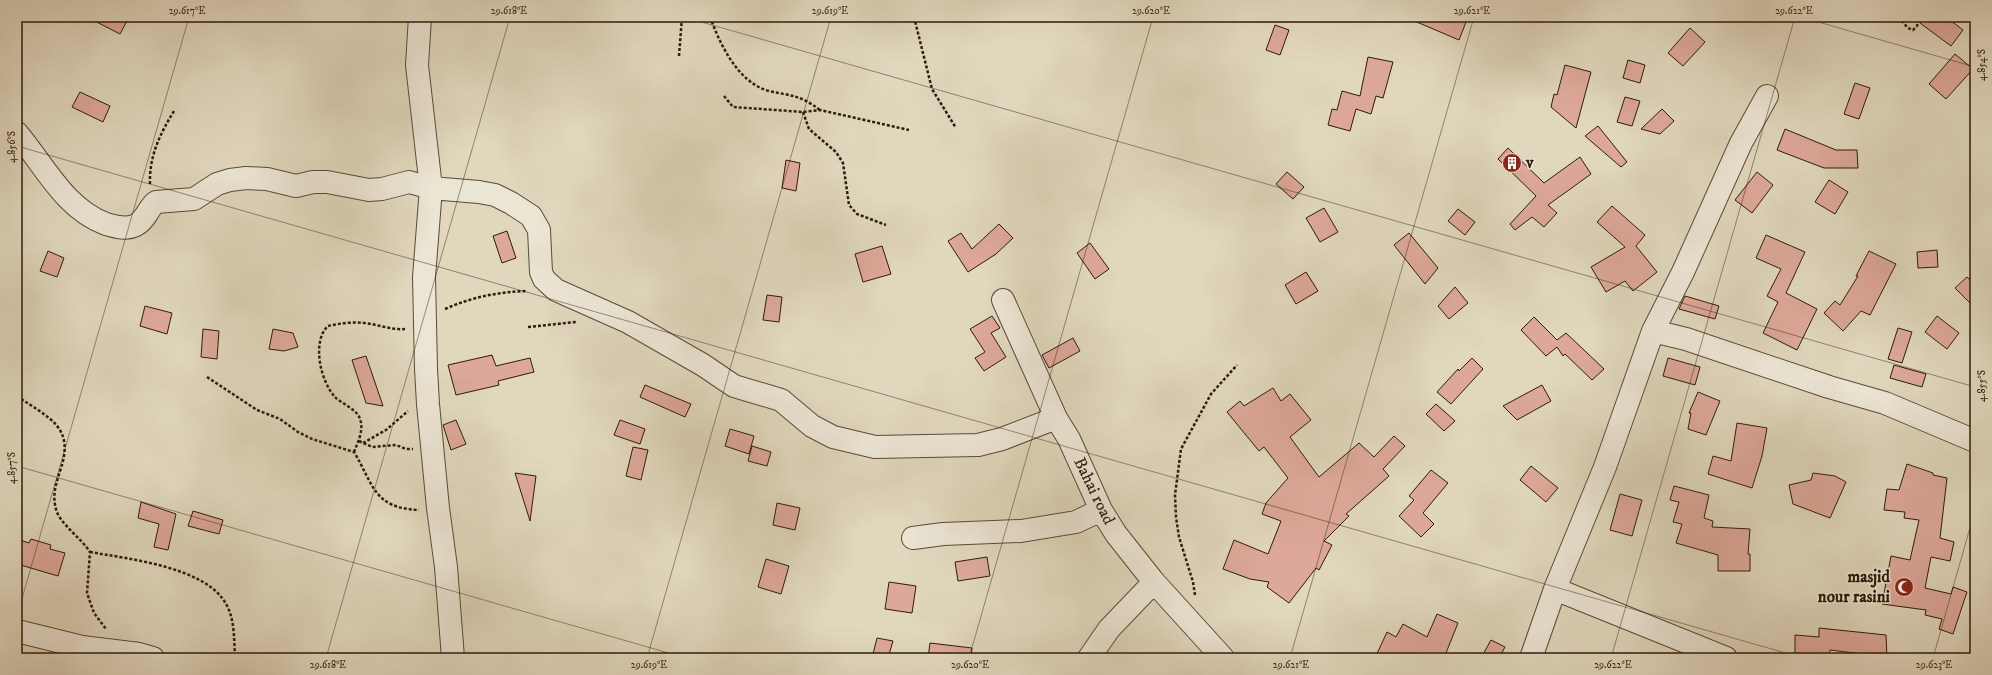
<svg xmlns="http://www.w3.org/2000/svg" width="1992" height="675" viewBox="0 0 1992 675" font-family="'IM FELL DW Pica',serif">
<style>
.building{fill:#dda899;stroke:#2e1b0a}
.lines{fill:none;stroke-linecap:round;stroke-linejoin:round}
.street-casing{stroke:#5a4a37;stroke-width:24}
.path{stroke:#2e1b0a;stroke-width:2.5;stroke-dasharray:3 2;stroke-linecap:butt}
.street{stroke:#ebe5d4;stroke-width:22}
.ticks{fill:none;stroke:#2e1b0a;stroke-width:1;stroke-opacity:0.45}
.labels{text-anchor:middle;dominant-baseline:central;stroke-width:3;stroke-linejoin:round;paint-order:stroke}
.poi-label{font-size:17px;font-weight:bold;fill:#2e1b0a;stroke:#ebe5d4;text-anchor:start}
.street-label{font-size:17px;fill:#2e1b0a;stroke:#ebe5d4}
.neatline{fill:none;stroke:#2e1b0a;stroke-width:1.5}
.ticks-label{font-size:10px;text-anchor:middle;fill:#2e1b0a}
</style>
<rect width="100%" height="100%" fill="#e0d7bd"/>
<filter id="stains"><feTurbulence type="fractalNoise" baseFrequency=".005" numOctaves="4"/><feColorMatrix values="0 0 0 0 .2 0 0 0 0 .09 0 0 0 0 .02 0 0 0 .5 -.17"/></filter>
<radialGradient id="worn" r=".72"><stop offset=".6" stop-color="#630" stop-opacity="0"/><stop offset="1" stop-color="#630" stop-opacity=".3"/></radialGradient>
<path class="building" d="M87,17h42l-9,17z
M1405,17h63l-9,23z
M1912,17h34l17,13 -12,16z
M1275,25l14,5 -9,25 -14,-5z
M1690,28l15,14 -22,24 -15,-13z
M1955,54l18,15 -27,30 -17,-15z
M1368,57l25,5 -10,36 -7,-2 -5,18 -15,-5 -6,22 -22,-6 4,-16 5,1 5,-19 18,5z
M1628,60l17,5 -5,18 -17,-5z
M1565,65l26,7 -15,56 -25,-21 3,-13 3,1z
M1855,83l15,5 -11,31 -15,-5z
M80,92l30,14 -7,16 -31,-15z
M1625,97l15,4 -8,25 -15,-4z
M1662,109l12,12 -14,13 -19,-5z
M1598,126l29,36 -6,5 -36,-31z
M1785,129l51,21h21l1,18h-34l-47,-18z
M1508,148l36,35 36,-26 11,17 -43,31 9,8 -13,14 -12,-10 -17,13 -5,-6 26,-28 -38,-37z
M786,160l14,3 -4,28 -14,-3z
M1287,172l17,15 -11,12 -17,-15z
M1757,172l16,13 -21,28 -17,-13z
M1829,180l19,12 -13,22 -20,-12z
M1612,206l33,29 -9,11 21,26 -24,19 -8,-10 -19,11 -15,-25 34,-20 -28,-25z
M1324,208l14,24 -18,10 -14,-24z
M1458,209l17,13 -10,13 -17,-14z
M999,224l14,14 -17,16 -28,18 -20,-31 13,-8 11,16z
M507,231l9,27 -14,5 -9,-27z
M1409,233l29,35 -13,16 -31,-39z
M1766,235l39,17 -19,41 31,16 -20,41 -34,-17 15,-31 -11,-6 14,-27 -25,-11z
M1090,243l19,26 -14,10 -18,-26z
M882,246l9,28 -28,8 -8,-28z
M1937,250l1,17 -20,1 -1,-16z
M48,251l16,7 -7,19 -17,-6z
M1869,251l27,13 -26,51 -9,-4 -18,20 -19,-18 11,-12 5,4 18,-29h-2z
M1306,272l12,19 -22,13 -11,-19z
M1967,277l8,8v23l-20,-20z
M1455,287l13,16 -19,16 -11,-13z
M767,295l15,2 -3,25 -16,-2z
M1685,296l34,10 -4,13 -36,-10z
M145,306l27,7 -5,21 -27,-8z
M992,316l8,12 -9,5 15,24 -22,14 -9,-13 10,-6 -15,-23z
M1937,316l22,17 -12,16 -22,-17z
M1534,317l23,23 9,-7 38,36 -12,11 -27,-26 -2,2 -6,-9 -11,9 -25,-26z
M1898,328l14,4 -10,31 -14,-4z
M203,329l16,2 -2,28 -16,-2z
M273,329l20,4 5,14 -14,4 -15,-2z
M1073,338l7,13 -31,17 -7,-13z
M492,355l4,11 34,-8 4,14 -36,9 1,4 -43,10 -8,-30z
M366,356l17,50 -17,-3 -14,-43z
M1472,358l11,11 -32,35 -14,-12 21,-23 1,2z
M1668,358l32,9 -5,18 -32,-9z
M1894,365l32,9 -4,13 -32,-9z
M645,385l46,19 -6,13 -45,-20z
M1542,385l9,16 -34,19 -14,-14z
M1273,388l8,13 9,-7 21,26 -21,17 29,40 40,-34 15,14 20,-21 11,10 -22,23 6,7 -43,38 3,2 -25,25 8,4 -13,25 -3,-2 -27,35 -22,-16 2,-5 -19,-3 -27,-10 11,-29 34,14 13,-33 -19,-7 4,-11 22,-25 -24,-31 -5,4 -32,-39 13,-11 4,5z
M1698,392l22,9 -14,34 -18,-6 3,-16h-2z
M1436,404l19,17 -11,10 -18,-17z
M456,420l10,24 -15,6 -8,-25z
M620,420l25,9 -5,15 -26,-9z
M1737,423l30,5 -5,28 -10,32 -44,-14 5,-18 18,5z
M730,429l24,7 -5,18 -24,-8z
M752,446l19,6 -4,14 -19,-5z
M633,447l15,3 -7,30 -15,-4z
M1907,464l26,9v2l14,3 -7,60 14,4 -4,19 -19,-4 -6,31 26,6 2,-7 14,5 -14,42 -14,-5 3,-10 -17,-4 1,-5 -44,-6 9,-48 19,4 9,-40 -15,-2 1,-6 -21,-2 3,-21 12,1z
M1531,466l27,22 -12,14 -26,-22z
M1431,470l17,13 -25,30 11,11 -13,13 -22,-21 15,-16 -5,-4z
M515,473l21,3 -6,45z
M1813,473l22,3 11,6 -16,36 -37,-14 -4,-19 22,-5z
M1674,486l35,9 -5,23 9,3 -1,6 38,2 -2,25h2v17h-32v-16l-42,-12 6,-19 -9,-2 6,-20 -9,-2z
M1620,494l22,6 -10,36 -22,-6z
M141,502l35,12 -8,36 -14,-3 5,-23 -21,-6z
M777,503l23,5 -5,22 -22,-5z
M193,511l30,9 -4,14 -31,-8z
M17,539l12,4 2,-4 20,6 -1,4 15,4 -7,23 -41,-12z
M987,557l3,19 -32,5 -3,-19z
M766,559l23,7 -8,28 -23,-7z
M889,582l27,4 -4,27 -27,-4z
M1437,614l21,9 -14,35h-69l12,-26 9,5 7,-13 24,13z
M1819,628l67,7 1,22 -57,-7 -1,5 -34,-2v-18l24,2z
M877,638l16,3 -5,17h-16z
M1491,640l14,7 -6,11h-18z
M930,643l42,5 -1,10h-43z"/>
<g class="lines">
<g class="street-casing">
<path id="street" d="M420,17l-3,48 14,123 -7,89 2,92 2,35 10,104 8,59 7,91
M17,133c28,33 47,75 89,91 10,3 21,6 30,1 10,-5 12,-17 20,-23l38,-3 23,-15 13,-4 16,-2 21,1 29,7 17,-4h14l42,8 13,-1 27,-7 22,6 48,4 16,3 16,8 20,13 8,14 2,42 3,7 12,11 72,32 75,43 31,21 47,14 31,26 21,11 42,10 103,-2 24,-6 54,-21
M1003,300l53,118 13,21 32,71 15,24 38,48 69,76
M1653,331l33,8 143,48 56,16 90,38
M913,538l30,-4 78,-3 55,-9 25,-12
M1555,589l171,69
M17,631l65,16 57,7 14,4
M1089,658l20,-29 45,-47
M1531,658l24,-69 50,-122 48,-136 30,-59 58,-129 26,-47"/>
</g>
<path class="path" d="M710,17c10,27 28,66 59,74 23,5 31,4 51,19
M914,17l18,72 24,39
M1898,17l10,11 5,2 4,-4 2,-9
M679,56l3,-39
M724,96l9,11 70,5 17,-2 89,20
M803,112l6,17 27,23 7,11 6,42 8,9 29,11
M150,184c-1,-28 10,-50 24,-73
M445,309c27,-12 53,-17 82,-18
M528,327l48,-5
M207,377l50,33 23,9 18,13 14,7 42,13c20,33 19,56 65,58
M17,396c31,22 59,30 43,75 -4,13 -8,24 -4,38 3,14 26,30 34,43l-3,41 7,20 12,16
M359,441l13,6 24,-2 10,4h7
M363,443l23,-13 22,-19
M354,452c4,-10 10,-22 6,-33 -3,-10 -18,-15 -25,-22 -14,-15 -24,-55 -7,-71 13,-3 29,-5 43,-2 11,2 22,6 34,5
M90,552c39,7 116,15 136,52 9,15 8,37 9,54
M1195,595l-2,-13 -14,-45 -3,-20 -1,-22 6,-46 30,-55 26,-29
M17,652l3,6"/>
<use href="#street" class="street"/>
</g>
<path class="ticks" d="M684,17l1291,370M1801,17l174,50M17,146l1786,512M17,466l669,192M17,616l172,-599M326,658l184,-641M647,658l184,-641M969,658l184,-641M1290,658l184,-641M1611,658l184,-641M1933,658l42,-148"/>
<defs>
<g id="building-disc" transform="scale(1)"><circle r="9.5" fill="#8f2418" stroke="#ebe5d4"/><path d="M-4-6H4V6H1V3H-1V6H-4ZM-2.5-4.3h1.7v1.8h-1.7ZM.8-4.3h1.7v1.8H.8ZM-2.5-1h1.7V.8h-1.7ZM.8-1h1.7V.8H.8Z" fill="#fff"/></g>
<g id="mosque-disc" transform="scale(1)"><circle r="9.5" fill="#8f2418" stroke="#ebe5d4"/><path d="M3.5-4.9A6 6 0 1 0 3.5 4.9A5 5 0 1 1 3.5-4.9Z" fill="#fff"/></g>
</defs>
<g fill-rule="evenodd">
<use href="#building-disc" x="1512" y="163"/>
<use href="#mosque-disc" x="1904" y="587"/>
</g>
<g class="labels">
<g class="poi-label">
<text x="1526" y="163">v</text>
<text x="1890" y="577" text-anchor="end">masjid<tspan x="1890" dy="20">nour rasini</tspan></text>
</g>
<g class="street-label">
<text transform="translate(1094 491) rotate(64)">Bahai road</text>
</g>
</g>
<rect width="1992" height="675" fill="none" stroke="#e0d7bd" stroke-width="44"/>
<rect x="22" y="22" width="1948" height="631" class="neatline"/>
<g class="ticks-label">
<text x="187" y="14">29.617°E</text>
<text x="509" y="14">29.618°E</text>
<text x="830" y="14">29.619°E</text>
<text x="1151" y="14">29.620°E</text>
<text x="1472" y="14">29.621°E</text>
<text x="1794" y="14">29.622°E</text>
<text transform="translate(1981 65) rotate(-90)" y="4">4.854°S</text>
<text transform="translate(11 147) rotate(-90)" y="4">4.856°S</text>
<text transform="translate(1981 386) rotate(-90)" y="4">4.855°S</text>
<text transform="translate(11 468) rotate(-90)" y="4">4.857°S</text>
<text x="328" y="668">29.618°E</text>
<text x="649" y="668">29.619°E</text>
<text x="970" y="668">29.620°E</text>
<text x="1291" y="668">29.621°E</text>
<text x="1613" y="668">29.622°E</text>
<text x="1934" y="668">29.623°E</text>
</g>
<rect width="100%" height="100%" filter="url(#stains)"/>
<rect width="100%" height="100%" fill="url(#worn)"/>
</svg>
